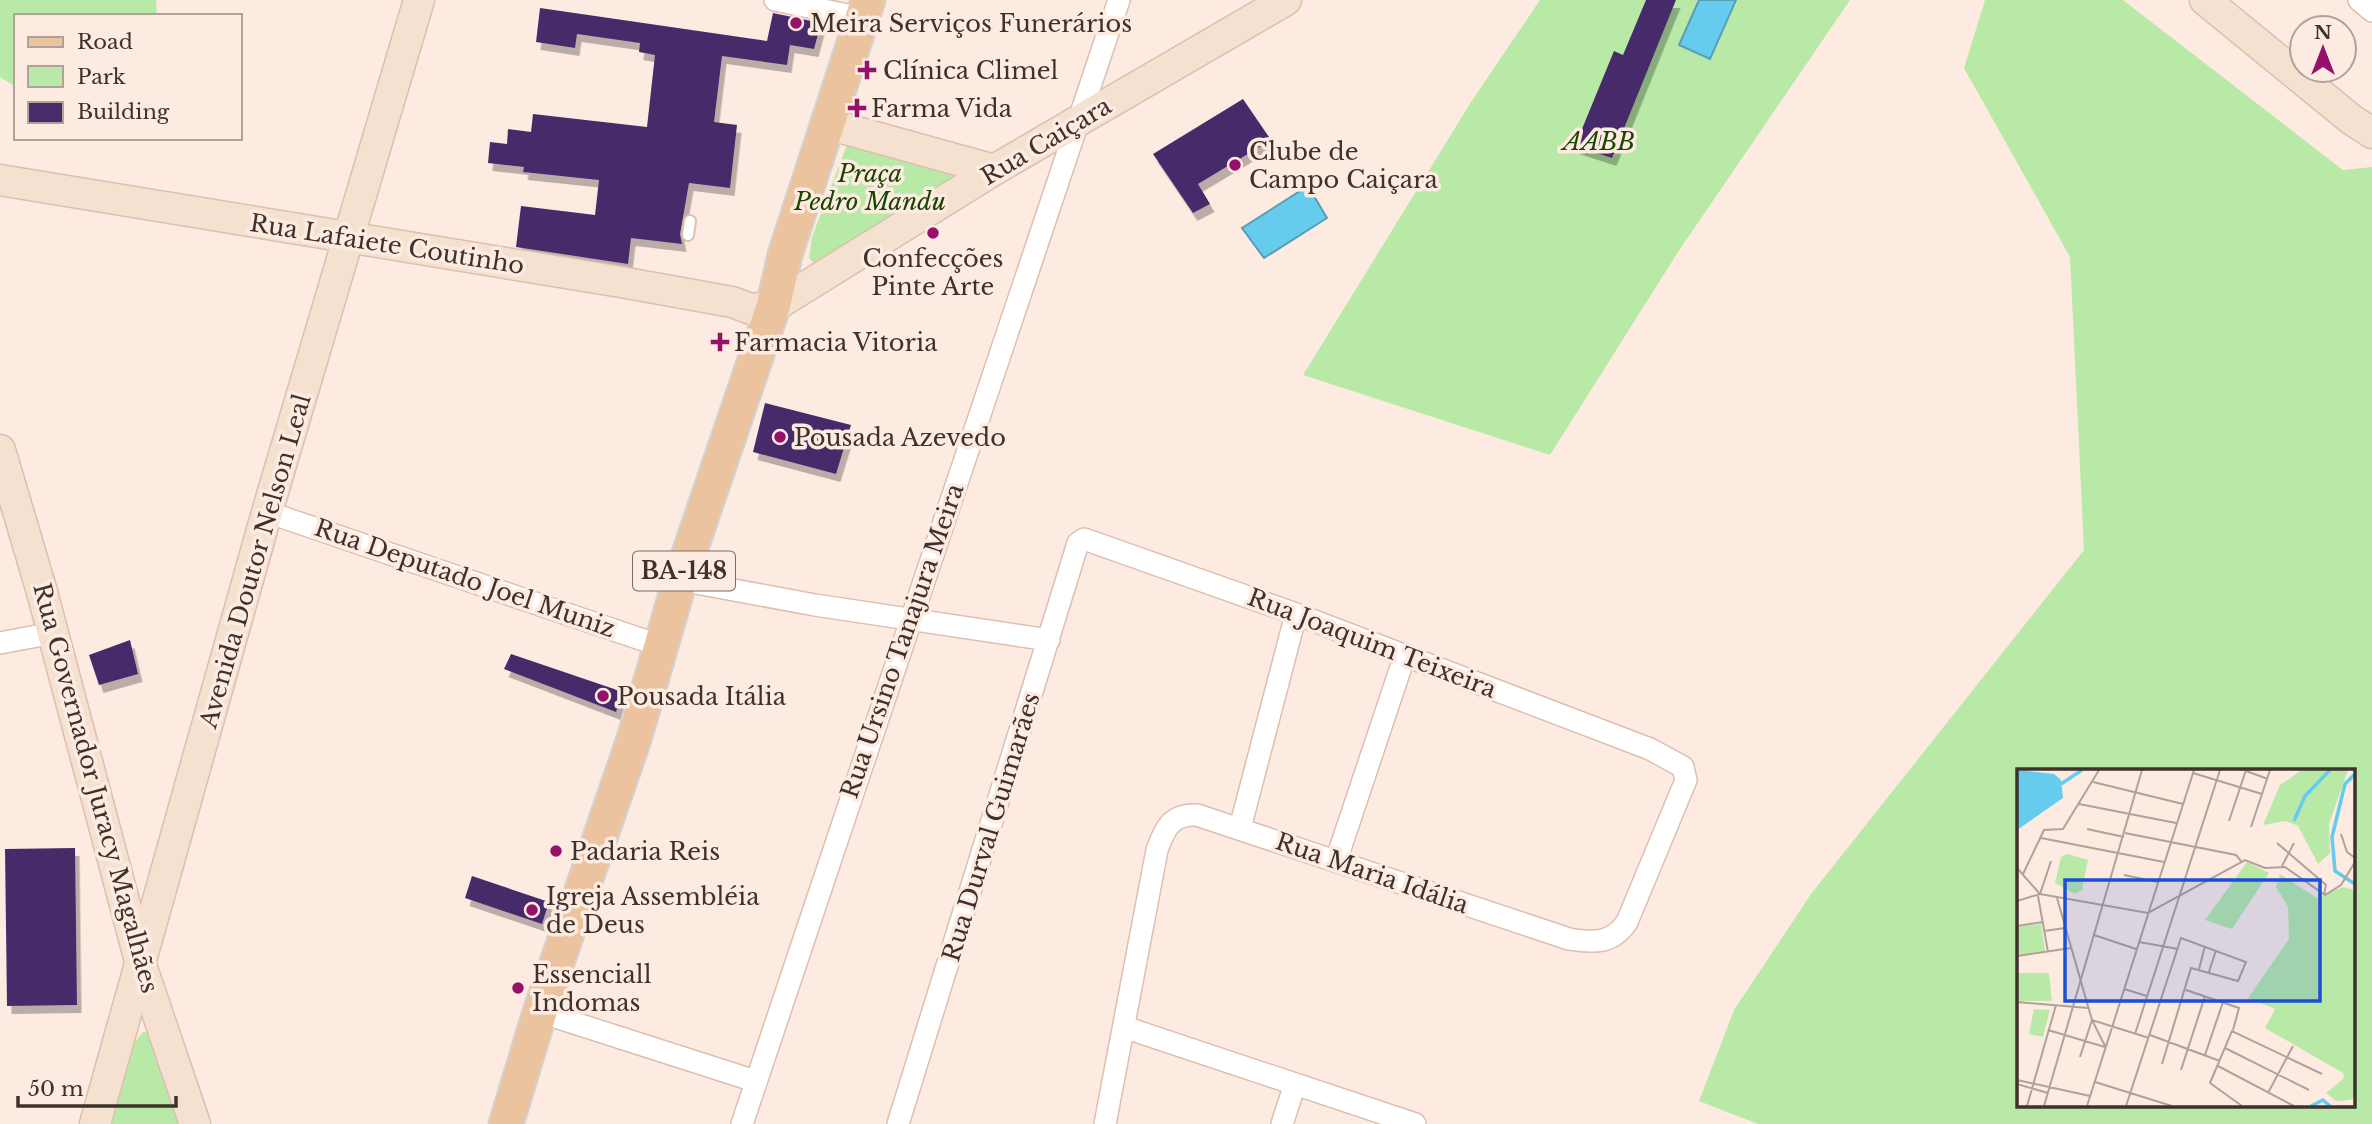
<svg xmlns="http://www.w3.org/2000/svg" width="2372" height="1124" viewBox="0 0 2372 1124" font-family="'Libre Baskerville',serif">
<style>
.green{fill:#b9e9a7;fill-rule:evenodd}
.water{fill:#65ccee;stroke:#599eb4;stroke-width:2}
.building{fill:#462c6b;filter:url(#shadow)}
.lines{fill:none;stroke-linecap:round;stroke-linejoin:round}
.lane-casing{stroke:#dcbfb0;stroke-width:14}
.street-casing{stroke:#dcbfb0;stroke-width:24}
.secondary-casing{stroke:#dcbfb0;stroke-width:33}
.primary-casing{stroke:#d4d2d1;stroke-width:37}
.lane{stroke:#fff;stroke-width:10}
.street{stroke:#fff;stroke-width:21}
.secondary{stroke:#f5e1cf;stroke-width:30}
.primary{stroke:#ebc49f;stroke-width:33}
.poi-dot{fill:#95126b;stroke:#fdebe2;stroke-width:2.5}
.labels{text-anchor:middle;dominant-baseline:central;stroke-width:7;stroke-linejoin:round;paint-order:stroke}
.shield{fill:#fdebe2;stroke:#776a63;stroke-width:2}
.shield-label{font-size:23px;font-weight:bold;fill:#3d322c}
.poi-label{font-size:24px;fill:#3d322c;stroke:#fdebe2;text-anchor:start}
.street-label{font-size:24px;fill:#3d322c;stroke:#fdebe2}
.park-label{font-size:24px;font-style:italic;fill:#184600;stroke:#fdebe2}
.inset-river{fill:none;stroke:#65ccee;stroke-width:3.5}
.inset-road{fill:none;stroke:#b0a199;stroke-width:2}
.view{fill:#1d4ed8;fill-opacity:0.15;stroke:#1d4ed8;stroke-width:3.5}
.inset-edge{fill:none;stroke:#3d322c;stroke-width:3.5}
</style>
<defs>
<filter id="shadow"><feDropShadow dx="4.5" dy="8" stdDeviation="0" flood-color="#0004"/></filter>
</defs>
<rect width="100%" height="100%" fill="#fdebe2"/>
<path class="green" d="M0,0h156l1,16h-141v71l-16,-10z
M1540,0h310l-172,252 -128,203 -247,-80 168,-273z
M1985,0h138l220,170 29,-3v957h-614l-59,-23 35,-91 77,-116 273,-344 -14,-293 -106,-189zM2018,771h335v334h-335z
M848,142l30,5 70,26 8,6 -140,86 -7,-7 3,-21z
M143,1032l8,1 3,5 25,86h-75l29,-80z"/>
<path class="water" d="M1699,0h37l-26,59 -31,-14z
M1308,186l19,32 -63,40 -22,-30z"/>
<path class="building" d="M1646,0h30l-64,158 -37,-12 39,-95 9,4z
M540,8l227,33 6,-28 48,10 -7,26 -24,-4 -3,20 -65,-9 -8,66 23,3 -7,63 -41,-5 -9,51 2,10 -51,-6 -3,26 -112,-17 5,-41 74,9 4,-35 -76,-8 1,-5 -36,-4 2,-21 17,2 1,-15 23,3 2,-18 114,13 8,-72 -16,-3 1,-9 -63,-9 -2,14 -39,-6z
M1243,99l28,41 -73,44 12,20 -17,9 -40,-59z
M765,403l86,22 -15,49 -83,-22z
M130,640l8,34 -39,11 -10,-30z
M511,654l112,38 -7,20 -112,-43z
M75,848l2,157 -70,1 -2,-157z
M472,876l77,26 -7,22 -77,-26z"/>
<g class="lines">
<g class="lane-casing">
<path id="lane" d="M688,235l2,-14"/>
</g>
<g class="street-casing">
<path id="street" d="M775,0l87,18
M2359,0l13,11
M267,512l394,134
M680,580l135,25 234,35
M0,643l53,-10
M1240,828l56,-214
M1336,861l69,-206
M540,1012l215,69
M1124,1027l291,97
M742,1124l377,-1124
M898,1124l180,-581 6,-4 212,75 354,135 33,18 3,13 -59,142c-15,22 -33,21 -58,17l-372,-124c-26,-1 -32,13 -40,35l-52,274
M1282,1124l13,-40"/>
</g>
<g class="secondary-casing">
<path id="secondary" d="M2205,0l147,120 20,13
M828,124l166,46
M0,180l621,102 111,20 19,7 22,-2 221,-137 292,-170
M0,450l42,142 99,373 54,159
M95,1124l172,-612 152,-512"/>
</g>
<g class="primary-casing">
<path id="primary" d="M506,1124l34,-112 94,-273 46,-159 93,-273 12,-52 83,-255"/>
</g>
<use href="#lane" class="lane"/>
<use href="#street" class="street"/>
<use href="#secondary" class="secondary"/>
<use href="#primary" class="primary"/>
</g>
<g class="poi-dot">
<circle cx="796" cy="23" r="7"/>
<path d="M863.5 59.5h7v7h7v7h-7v7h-7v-7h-7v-7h7z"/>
<path d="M853.5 97.5h7v7h7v7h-7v7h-7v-7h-7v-7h7z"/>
<circle cx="1235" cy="165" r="7"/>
<circle cx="933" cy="233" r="7"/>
<path d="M716.5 331.5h7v7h7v7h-7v7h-7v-7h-7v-7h7z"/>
<circle cx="780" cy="437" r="7"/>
<circle cx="603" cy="696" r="7"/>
<circle cx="556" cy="851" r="7"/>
<circle cx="532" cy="910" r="7"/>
<circle cx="518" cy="988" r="7"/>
</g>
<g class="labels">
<rect class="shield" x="633" y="551.5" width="102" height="39" rx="5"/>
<g class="shield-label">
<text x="684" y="571">BA-148</text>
</g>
<g class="poi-label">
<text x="810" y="23">Meira Serviços Funerários</text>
<text x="883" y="70">Clínica Climel</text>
<text x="871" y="108">Farma Vida</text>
<text x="1249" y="151">Clube de<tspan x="1249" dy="28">Campo Caiçara</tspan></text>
<text x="933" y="258" text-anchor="middle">Confecções<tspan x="933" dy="28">Pinte Arte</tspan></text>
<text x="734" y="342">Farmacia Vitoria</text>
<text x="794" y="437">Pousada Azevedo</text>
<text x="617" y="696">Pousada Itália</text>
<text x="570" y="851">Padaria Reis</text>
<text x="546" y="896">Igreja Assembléia<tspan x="546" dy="28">de Deus</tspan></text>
<text x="532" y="974">Essenciall<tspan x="532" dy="28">Indomas</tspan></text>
</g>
<g class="street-label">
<text transform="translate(1046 141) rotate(-31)">Rua Caiçara</text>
<text transform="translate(387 244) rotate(9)">Rua Lafaiete Coutinho</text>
<text transform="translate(255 561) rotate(-74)">Avenida Doutor Nelson Leal</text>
<text transform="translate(465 578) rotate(19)">Rua Deputado Joel Muniz</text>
<text transform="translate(902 641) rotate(-71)">Rua Ursino Tanajura Meira</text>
<text transform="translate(1372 643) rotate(21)">Rua Joaquim Teixeira</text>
<text transform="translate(96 788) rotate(75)">Rua Governador Juracy Magalhães</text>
<text transform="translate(991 827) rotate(-73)">Rua Durval Guimarães</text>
<text transform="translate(1372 873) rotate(19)">Rua Maria Idália</text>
</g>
<g class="park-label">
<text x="1599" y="141">AABB</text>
<text x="870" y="173">Praça<tspan x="870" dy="28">Pedro Mandu</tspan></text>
</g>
</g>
<g transform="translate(2017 769)">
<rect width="338" height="338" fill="#fdebe2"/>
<path d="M285,1h46l-19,54 1,29 -12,11 -20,-38 -12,-5 -23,4 17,-40zM51,85l20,6 -6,30 -7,4 -20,-11 6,-26zM230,93l22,11 -37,56 -27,-9zM263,105l37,24 26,-11 12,3v208l-5,2 -14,1 -10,-8 18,-15 -1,-5 -78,-45 10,-19 -27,-11 41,-59 -1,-32 -12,-20zM24,155l4,27 -28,4v-28zM0,204h32l3,28h-35zM17,240l16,1 -7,27 -14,-3z" fill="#b9e9a7"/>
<path d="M0,1l37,4 7,6 2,18 -46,32z" fill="#65ccee"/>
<path class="inset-river" d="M338,5l-10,10 -13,53 3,34 20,13M44,15l21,-14M277,52l11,-25 25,-26M294,337l12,-6 7,6"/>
<path class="inset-road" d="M229,2l22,8M176,4l69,21M76,13l90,22M62,35l97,19M212,52l17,-51M234,58l19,-57M70,60l37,8M108,64l111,22 5,6M324,65l6,18 8,6M24,69l123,24M260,74l49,42 -2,10M265,97l12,-23M0,99l23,26M6,105l21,-44 19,-1 36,-59M107,106l34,7M23,125l11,-33M21,127l10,56M40,129l35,122 13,26M0,132l23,-7 108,19 97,-53 20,8 20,-1 40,28 16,-10 14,-23M0,157l26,-4M27,162l21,-3M77,166l42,14M122,173l39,7M0,187l54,-8M182,200l6,-23M192,203l7,-22M107,220l23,7M169,221l53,18 -6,22M0,233l71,6M31,261l57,17M118,265l85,-264M133,266l70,26M208,279l84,42M188,286l18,-53M63,288l12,-37 57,18M201,297l76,40M164,301l24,-74M0,311l73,16M78,313l77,24M0,315l31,9M251,324l25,-47M10,337l29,-101M27,337l98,-336M70,337l107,-336M109,337l55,-168 65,24 -8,19 -47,-13 -29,96M225,337l-32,-23 22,-52 90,43"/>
<path class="view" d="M48,111h255v121h-255z"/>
<rect width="338" height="338" class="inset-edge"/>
</g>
<rect x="14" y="14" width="228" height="126" fill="#fdebe2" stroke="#b0a199" stroke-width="2"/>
<rect x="28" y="37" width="35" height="10" fill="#ebc49f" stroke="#b0a199" stroke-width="2"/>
<text x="77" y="49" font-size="21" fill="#3d322c">Road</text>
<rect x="28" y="66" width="35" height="21" fill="#b9e9a7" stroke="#b0a199" stroke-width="2"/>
<text x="77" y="84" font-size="21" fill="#3d322c">Park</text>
<rect x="28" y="102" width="35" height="21" fill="#462c6b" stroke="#b0a199" stroke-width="2"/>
<text x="77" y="119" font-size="21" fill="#3d322c">Building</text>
<g transform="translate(2323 49)"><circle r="33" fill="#fdebe2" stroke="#b0a199" stroke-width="2"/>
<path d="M0-5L12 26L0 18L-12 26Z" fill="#95126b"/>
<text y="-10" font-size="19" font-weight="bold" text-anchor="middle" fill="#3d322c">N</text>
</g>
<path d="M18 1096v10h158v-10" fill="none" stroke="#3d322c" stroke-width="3.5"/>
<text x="28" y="1096" font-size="21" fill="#3d322c" stroke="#fdebe2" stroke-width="5" paint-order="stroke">50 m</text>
</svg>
